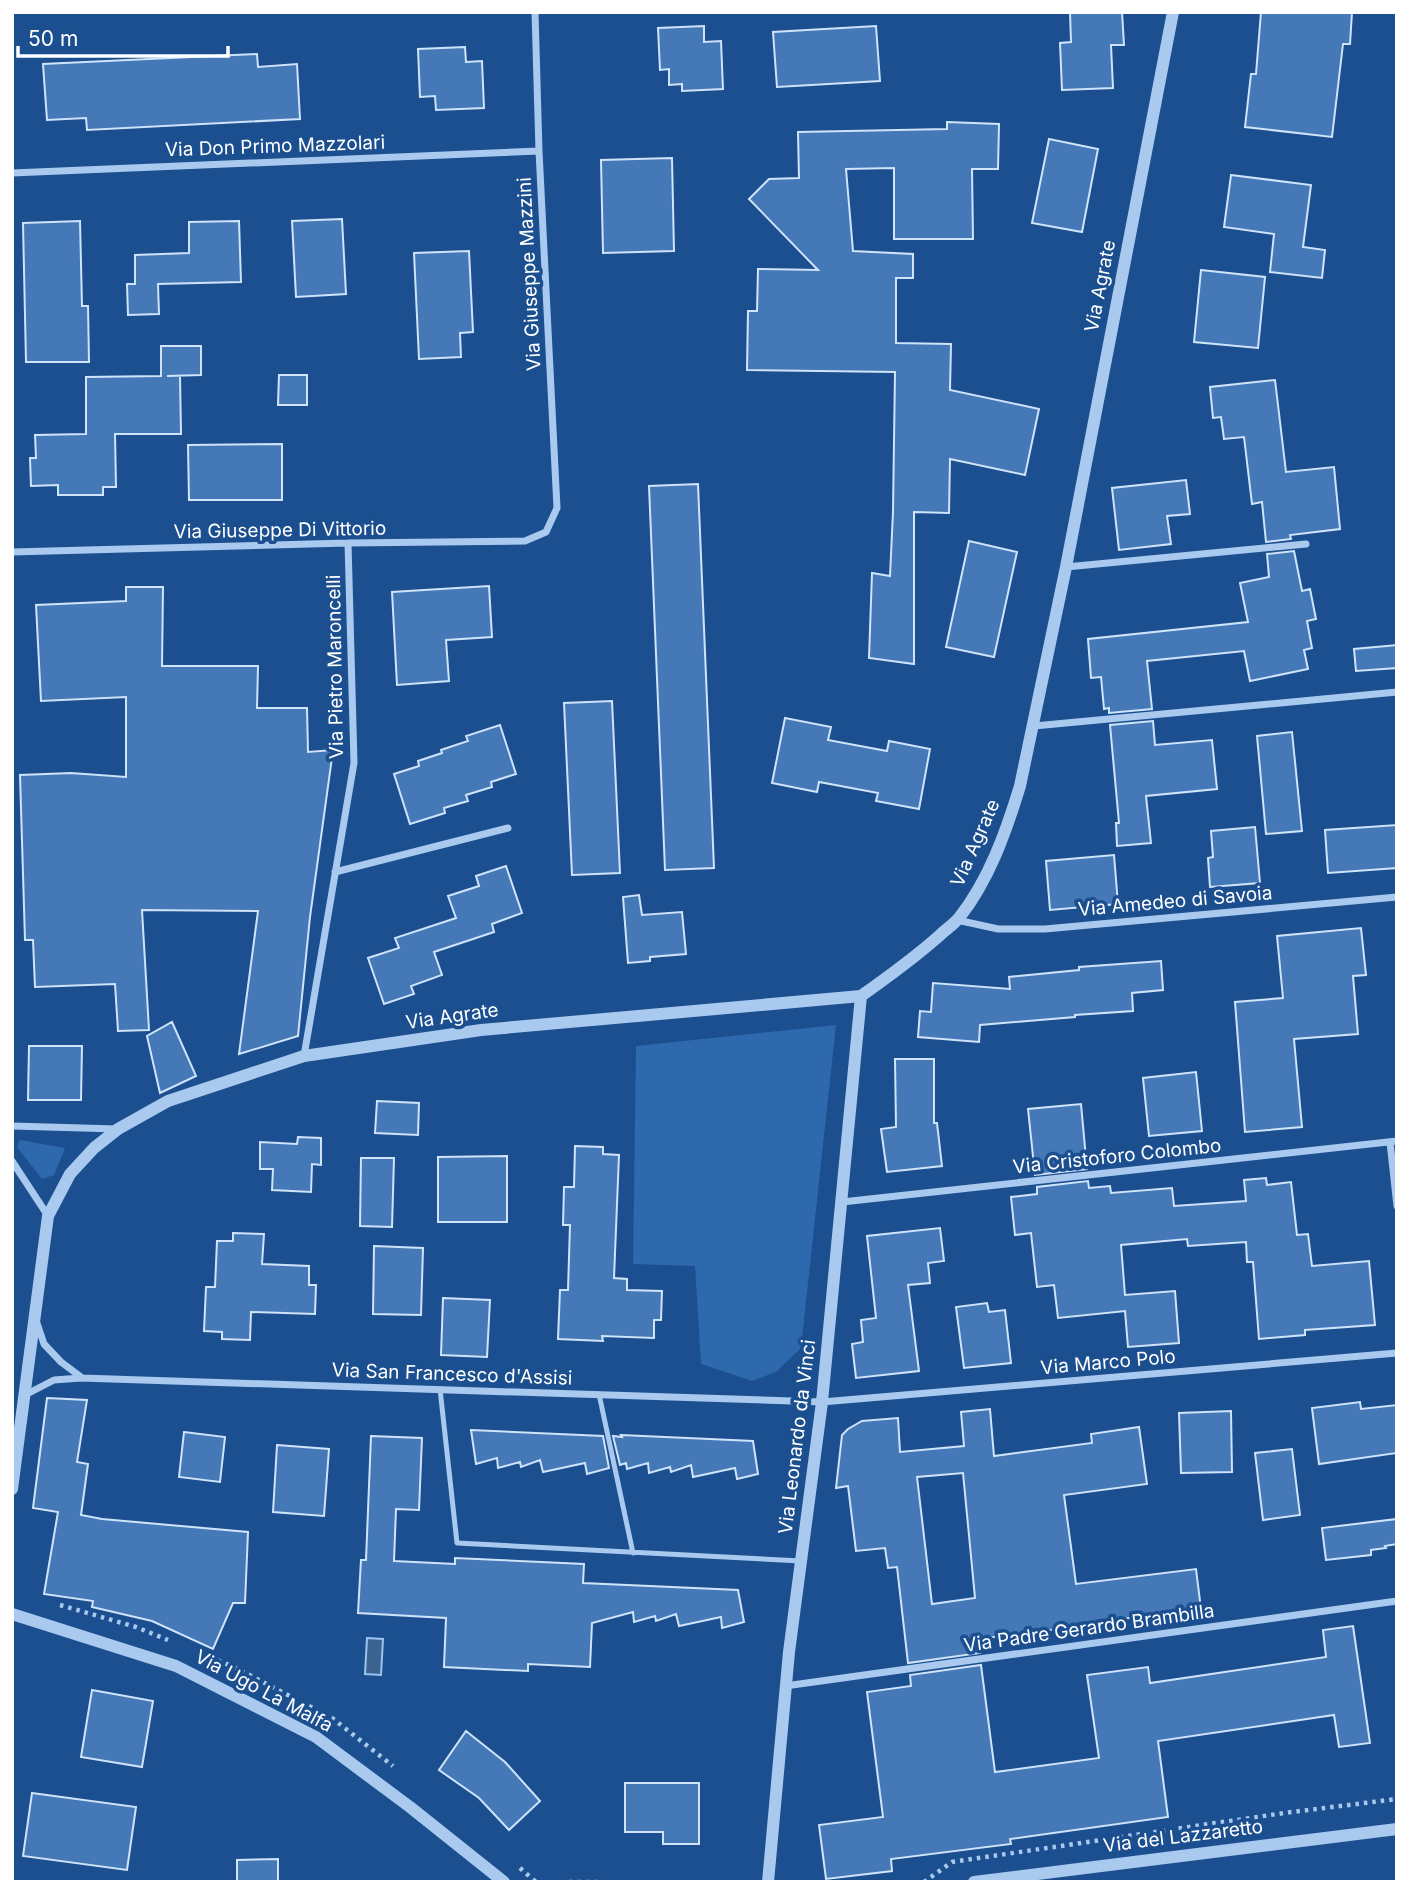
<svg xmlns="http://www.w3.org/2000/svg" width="1409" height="1894" viewBox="0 0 1409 1894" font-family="Inter,sans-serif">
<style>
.green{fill:#2e69ad}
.water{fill:#3c6290;stroke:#9cc4f0;stroke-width:2}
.building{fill:#4478b7;stroke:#cfe3fa;stroke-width:2;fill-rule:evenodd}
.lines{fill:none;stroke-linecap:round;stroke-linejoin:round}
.path{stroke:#a9c9ee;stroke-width:4.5;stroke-dasharray:3.5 5;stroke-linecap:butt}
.service{stroke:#a9c9ee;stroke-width:5}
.minor{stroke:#a9c9ee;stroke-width:7}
.tertiary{stroke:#a9c9ee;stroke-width:12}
.labels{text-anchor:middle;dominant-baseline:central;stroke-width:7;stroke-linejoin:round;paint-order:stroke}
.street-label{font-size:19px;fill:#fff;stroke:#1b4f8f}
</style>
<rect width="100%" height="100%" fill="#1b4f8f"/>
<path class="green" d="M836,1025l-35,323 -25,24 -24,9 -51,-17 -6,-98 -62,-2 3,-218z
M20,1140l45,8 -11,27 -12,4 -25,-32z"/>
<path class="water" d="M367,1638l16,1 -2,36 -16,-1z"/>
<path class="building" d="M1070,12h52l2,33h-13l2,43 -51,2 -2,-47 11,-1z
M1261,12h91l-2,32h-7l-11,93 -87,-10 6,-53h5z
M704,26v16l17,-1 2,48 -41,2v-7l-13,1v-16l-9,1 -2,-42z
M876,26l4,55 -103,6 -4,-55z
M465,47l1,15 16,-1 2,47 -48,2 -1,-14 -15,1 -2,-48z
M257,54l1,13 39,-3 3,55 -213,11 -1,-12 -39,2 -4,-56z
M947,122l52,2 -1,45h-26l1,70h-79v-71l-48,1 7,82 60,3v24h-17v65l55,1 -1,46 89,19 -14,66 -75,-16 -1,54 -35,-1v152l-45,-6 3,-85 18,3 3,-64 2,-140 -148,-2 1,-59h9l1,-42 60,1 -69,-71 20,-20 30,-1 -1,-46 149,-3z
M1049,139l49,10 -16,83 -50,-9z
M672,158l2,93 -71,2 -2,-93z
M1231,175l80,10 -8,62 22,3 -3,28 -52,-6 4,-38 -50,-7z
M342,219l4,75 -50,3 -4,-76z
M80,221l2,85h6l1,56h-63l-3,-139z
M239,221l2,61 -83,2 1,30 -31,1 -1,-31h8v-29l54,-2v-31z
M469,251l4,81 -13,1 1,24 -42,2 -5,-106z
M1201,270l64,7 -7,71 -64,-6z
M161,346h40v29l-34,1h13l1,58h-66l1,53h-13v8h-45v-10l-27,1 -1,-28h6l-1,-23 51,-1v-57l75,-1z
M279,375h28v30h-29z
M1275,380l11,92 48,-5 6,62 -50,6 1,4 -25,3 -4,-40 -10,2 -8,-67 -20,2 -3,-22 -8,1 -3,-31z
M282,444v56h-93l-1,-55z
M1186,480l4,34 -23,2 4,28 -52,6 -7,-62z
M698,484l16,384 -49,2 -16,-384z
M969,541l48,11 -23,105 -48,-10z
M1294,551l8,40 8,-2 6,30 -9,2 5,27 -8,2 4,19 -58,12 -6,-30 -97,10 5,48 -43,4v-5l-5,1 -3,-32 -10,1 -3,-39 160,-17 -8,-39 29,-6 -2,-23z
M489,586l3,51 -46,3 3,41 -52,4 -5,-93z
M126,587h37l-1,79h96l-1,42h50l1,44 25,-2 -23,167 -12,119 -59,18 19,-143 -116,-1 7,120 -31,1 -3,-47 -80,3 -2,-47h-8l-5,-165 51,-2 55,4v-80l-85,4 -5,-96 90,-4z
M1397,645v23l-41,3 -2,-22z
M612,701l8,172 -48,2 -8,-172z
M785,718l46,9 -3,13 59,11 2,-10 41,8 -11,60 -43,-8 2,-8 -59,-11 -2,10 -45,-9z
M1153,721l2,24 57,-5 5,49 -71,7 5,47 -34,3 -1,-23h3l-9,-98z
M500,725l16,49 -25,8 1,5 -26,8 2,6 -24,7 1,5 -35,11 -16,-50 25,-8 -1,-5 24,-8 -1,-3 27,-9 -2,-5z
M1292,732l10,99 -36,3 -9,-98z
M1397,825v43l-69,5 -3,-43z
M1255,827l5,56 -50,4 -2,-29 5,-1 -2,-26z
M1114,855l4,49 -68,6 -4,-49z
M506,866l16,47 -30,11 2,8 -60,20 8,23 -31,11 3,8 -30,10 -16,-46 31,-10 -4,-10 61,-20 -8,-22 31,-10 -3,-10z
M639,895l3,20 40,-3 4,42 -36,3v4l-22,2 -5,-66z
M1361,928l5,47 -13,1 5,58 -64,5 8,88 -57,5 -10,-130 48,-4 -6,-62z
M1161,961l2,29 -31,3 1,18 -58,4v2l-95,8 -1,17 -61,-5 2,-26 11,1 2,-29 77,6 -1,-12 70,-7v-3z
M172,1022l24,54 -36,17 -13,-57z
M29,1046h53l-1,54h-53z
M895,1059h39v64h3l5,43 -55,6 -6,-43 15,-2z
M1196,1072l6,59 -53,5 -6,-58z
M377,1101l42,2 -1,32 -43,-2z
M1081,1104l6,65 -52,6 -7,-66z
M298,1137l23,1v27l-9,-1 -1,28 -39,-2 1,-21h-13v-27l37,2z
M575,1146l28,1v7l16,1 -5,123 13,1v11l35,1 -1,29h-7v18l-52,-2 1,5 -45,-2 2,-49h8l2,-65h-7l1,-38h10z
M507,1156v66h-69v-65z
M361,1158h33l-2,69 -32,-1z
M1266,1178l1,7 24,-3 6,53 11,-1 4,32 57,-5 6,64 -70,5v5l-46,4 -6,-77h-6l-1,-20 -58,4 -1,-7 -66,6 4,50 50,-4 4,52 -51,4 -3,-36 -67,7 -4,-33 -17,2 -6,-54 -16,2 -4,-38 26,-3v-7l51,-6 1,7 21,-2 1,7 61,-5 2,18 72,-5 -2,-21z
M940,1228l4,33 -16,2 2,20 -22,2 11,86 -63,7 -4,-34 11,-2 -2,-22 15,-2 -9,-82z
M233,1233l31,1 -2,30 47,2v19h7l-1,29 -64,-2 -1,28 -28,-1v-7l-18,-1 2,-44h9l2,-46h16z
M374,1246l49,2 -2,67 -48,-1z
M443,1298l47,2 -3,57 -46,-2z
M987,1303l2,9 16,-2 6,53 -47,5 -8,-61z
M47,1398l40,2 -10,62 11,2 -7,51 21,4 146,13 -3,71h-12l-20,46 -61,-28 -60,-14 1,-6 -49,-7 14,-82 -25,-4z
M1360,1402l1,7 36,-4v48l-78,11 -7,-56z
M990,1409l4,47 98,-13 -1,-9 48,-7 8,57 -83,11 12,89 120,-15 5,40 -111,14 1,2 -113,14 2,14 -72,10 -11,-96 -9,1 -3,-20 -29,3 -8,-65 -12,2 6,-53 6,-6 14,-8 36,-3 2,34 64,-6 -3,-34zM963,1473l12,125 -43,6 -15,-127z
M1231,1411l1,61 -51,1 -2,-60z
M471,1430l132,6 6,32 -22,6 -2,-11 -42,9 -3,-12 -19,7 -1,-5 -22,6 -1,-10 -21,6z
M184,1432l41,5 -5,45 -41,-5z
M621,1435l132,6 5,33 -21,5 -2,-11 -42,9 -2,-12 -20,7 -1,-5 -21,6 -1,-10 -21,6 -1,-6 -6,2 -7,-29 9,1z
M371,1436l51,2 -3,72 -23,-1 -2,52 61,3v-6l129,6 -1,19 155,7 6,32 -22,6 -1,-11 -42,9 -3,-12 -20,7 -1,-5 -21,6 -1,-10 -41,11 -2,44 -62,-3v7l-84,-4 2,-49 -88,-5 3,-53h5z
M277,1445l52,4 -5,67 -51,-4z
M1292,1449l8,66 -37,5 -8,-67z
M1397,1519v25l-12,2 1,2 -15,2v5l-45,5 -4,-32z
M1353,1626l17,117 -31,4 -5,-32 -176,26 10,76 -158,22 1,5 -120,15 1,12 -66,8 -7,-54 64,-8 -16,-125 44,-6 -1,-11 71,-10 14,107 104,-14 -12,-83 61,-8 2,16 176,-26 -3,-27z
M92,1690l61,11 -11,66 -61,-10z
M466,1731l39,31 35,39 -31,29 -30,-32 -40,-28z
M625,1783h74v61h-36v-12h-38z
M32,1793l104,14 -9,63 -104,-14z
M278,1859v23h-41v-22z"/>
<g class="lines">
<path class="path" d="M60,1605l76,22 32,13
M202,1654l32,13 98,51 61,48
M520,1868l16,14
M569,1882h28
M924,1882l28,-20 332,-49 113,-14"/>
<path class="service" d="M440,1389l17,154 344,18
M599,1394l34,159"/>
<path class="minor" d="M12,173l527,-22
M12,552l336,-9 177,-2 21,-9 11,-24 -18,-357 -4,-139
M1066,567l240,-23
M1034,726l363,-34
M335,872l173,-44
M957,920l41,9h47l352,-32
M304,1056l50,-293 -6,-220
M12,1126l105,3
M1390,1142l7,64
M12,1161l36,55
M842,1202l555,-61
M37,1323l7,21 17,18 20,15
M25,1395l29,-15 27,-2 741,24 575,-49
M785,1686l612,-85"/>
<path class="tertiary" d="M12,1489l36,-273 22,-42 24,-26 24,-19 50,-28 136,-45 177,-26 380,-34c27,-19 53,-38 78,-60 6,-6 14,-11 20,-18 30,-38 47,-86 61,-132l46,-219 107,-555
M12,1614l164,52 140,71 94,70 94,75
M768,1882l21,-230 33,-250 39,-406
M974,1882l423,-53"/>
</g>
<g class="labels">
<g class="street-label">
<text transform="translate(275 146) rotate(-2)">Via Don Primo Mazzolari</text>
<text transform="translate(529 274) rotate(-93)">Via Giuseppe Mazzini</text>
<text transform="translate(1100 286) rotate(-79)">Via Agrate</text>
<text transform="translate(280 530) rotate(-1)">Via Giuseppe Di Vittorio</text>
<text transform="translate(335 667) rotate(-91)">Via Pietro Maroncelli</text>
<text transform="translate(975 843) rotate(-66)">Via Agrate</text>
<text transform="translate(1175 901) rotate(-5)">Via Amedeo di Savoia</text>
<text transform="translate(452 1016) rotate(-8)">Via Agrate</text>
<text transform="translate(1117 1156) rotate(-6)">Via Cristoforo Colombo</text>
<text transform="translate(1108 1362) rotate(-5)">Via Marco Polo</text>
<text transform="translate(452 1374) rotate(2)">Via San Francesco d'Assisi</text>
<text transform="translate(797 1437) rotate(-83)">Via Leonardo da Vinci</text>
<text transform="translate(1089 1628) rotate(-8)">Via Padre Gerardo Brambilla</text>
<text transform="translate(264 1691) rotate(28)">Via Ugo La Malfa</text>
<text transform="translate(1183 1836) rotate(-7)">Via del Lazzaretto</text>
</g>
</g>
<rect width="1409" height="1894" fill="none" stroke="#ffffff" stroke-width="28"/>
<path d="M18 46v10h210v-10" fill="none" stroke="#ffffff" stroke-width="3.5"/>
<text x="28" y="46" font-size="21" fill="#ffffff" stroke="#1b4f8f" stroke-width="5" paint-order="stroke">50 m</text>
</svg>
